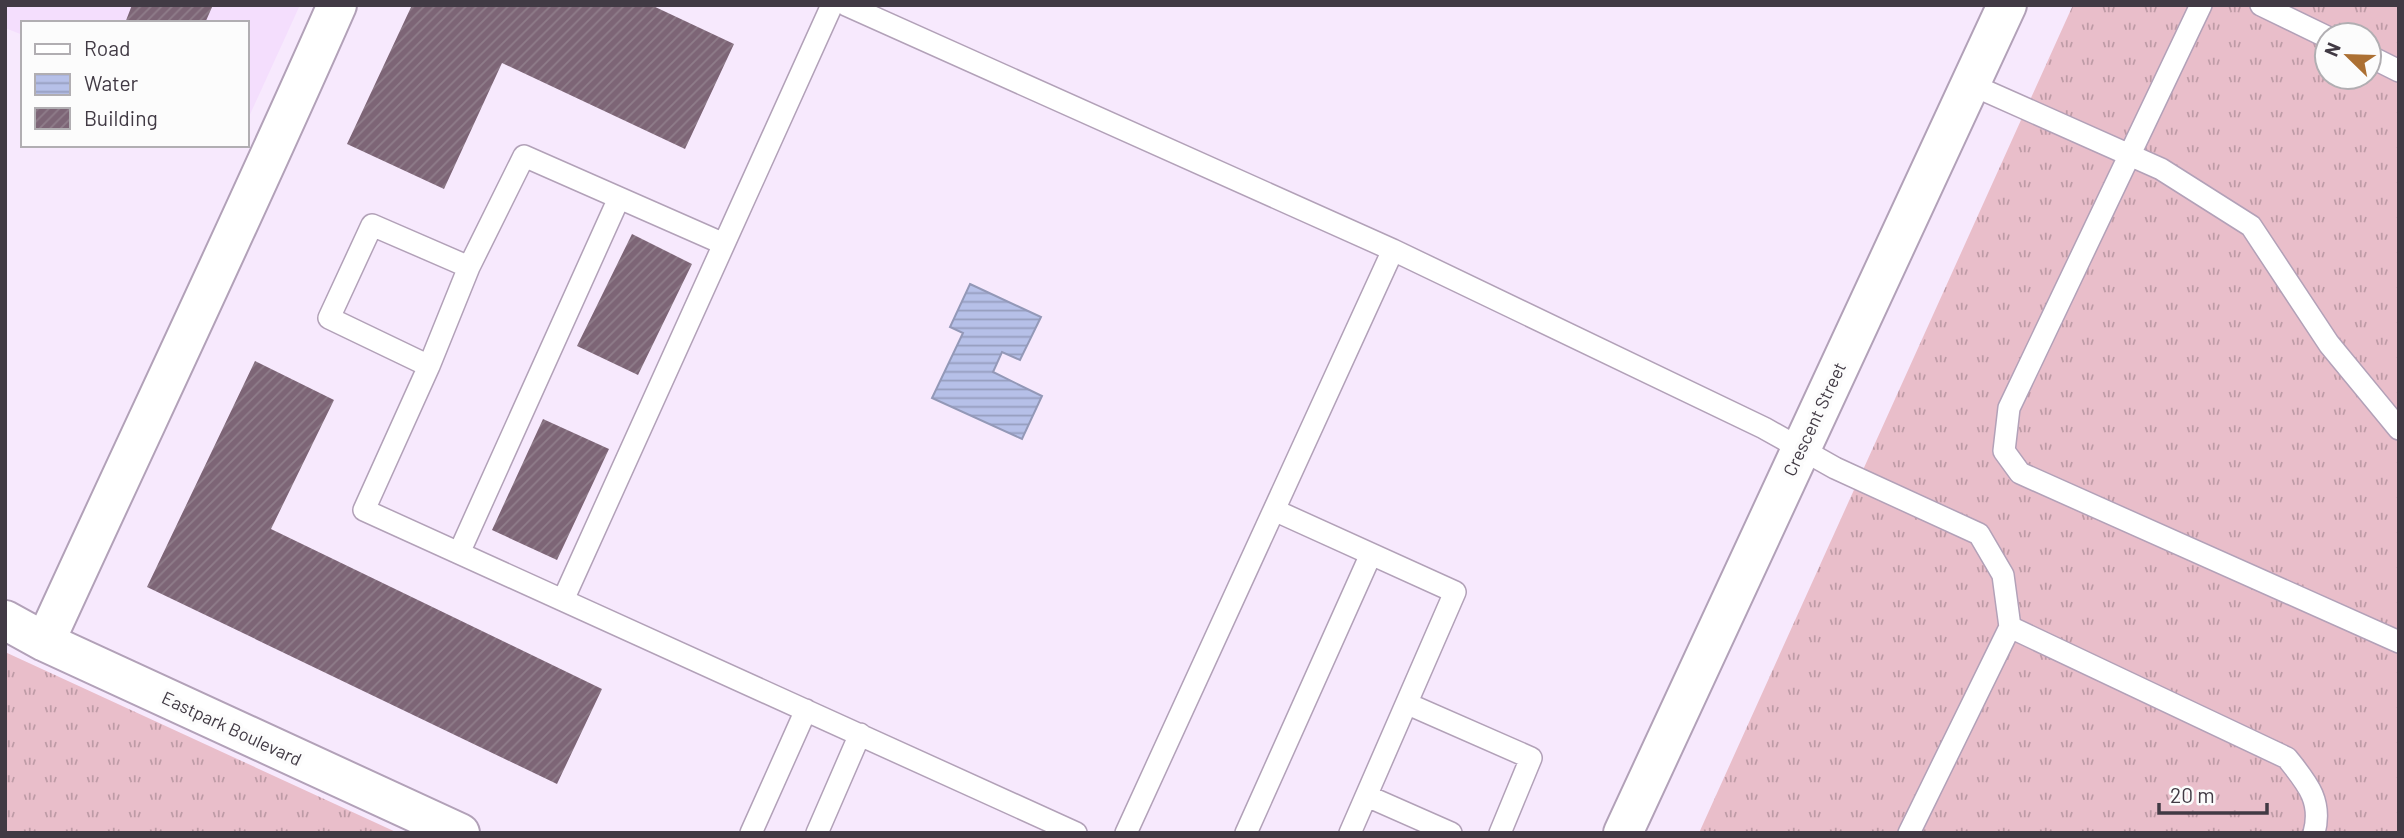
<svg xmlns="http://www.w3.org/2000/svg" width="2404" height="838" viewBox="0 0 2404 838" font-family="Barlow,sans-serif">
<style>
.built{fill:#f4defd}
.grass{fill:url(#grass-tufts);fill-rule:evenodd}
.water{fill:url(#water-rules);stroke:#9398b7;stroke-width:2}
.building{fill:url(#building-hatch)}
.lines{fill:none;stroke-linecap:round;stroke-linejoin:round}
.lane-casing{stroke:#b2a1b8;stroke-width:24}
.street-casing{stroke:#b2a1b8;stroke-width:42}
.lane{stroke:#fff;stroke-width:21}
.street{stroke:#fff;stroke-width:38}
.labels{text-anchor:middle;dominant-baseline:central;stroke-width:7;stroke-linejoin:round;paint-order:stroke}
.street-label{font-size:18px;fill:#413a44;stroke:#fcfcfc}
</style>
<defs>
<pattern id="grass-tufts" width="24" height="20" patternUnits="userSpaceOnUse" patternTransform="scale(1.75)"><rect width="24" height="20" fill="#e9beca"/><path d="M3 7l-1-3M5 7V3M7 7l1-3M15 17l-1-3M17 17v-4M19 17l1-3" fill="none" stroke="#be9ba6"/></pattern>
<pattern id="water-rules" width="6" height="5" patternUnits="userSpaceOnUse" patternTransform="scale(1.75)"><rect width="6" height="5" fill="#b6c0e8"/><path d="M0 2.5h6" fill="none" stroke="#969dbe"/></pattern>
<pattern id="building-hatch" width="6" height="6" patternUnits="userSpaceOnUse" patternTransform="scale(1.75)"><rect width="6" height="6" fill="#7d6576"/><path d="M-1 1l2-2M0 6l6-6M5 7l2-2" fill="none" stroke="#8f7d8a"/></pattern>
</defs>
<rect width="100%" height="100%" fill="#f7e9fd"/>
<path class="built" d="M5,5h295l-53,116v-98h-224v12l-18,-7z"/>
<path class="grass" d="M2073,5h326v828h-700zM2327,35h42v42h-42z
M5,652l393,181h-393z"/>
<path class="water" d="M970,284l71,33 -21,43 -18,-8 -9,20 49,24 -20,43 -90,-41 31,-65 -13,-6z"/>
<path class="building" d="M132,5h81l-8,18h-80z
M412,5h239l83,39 -49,105 -183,-86 -58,126 -97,-45z
M632,234l60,30 -54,111 -61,-29z
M255,361l79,39 -63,129 331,160 -45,95 -410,-197z
M543,419l66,30 -52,111 -65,-30z"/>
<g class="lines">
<g class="lane-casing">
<path id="lane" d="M832,5l-108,239 -200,-88 -55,111 -40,99 -65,144 712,323
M846,5l547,245 -119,260 181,82 -105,241
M2201,5l-192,403 -5,43 16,22 379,169
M2261,5l66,32
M2369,56l30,15
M1970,84l191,85 90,57 78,118 70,85
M1393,250l371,178 71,40 144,66 24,41 7,52 277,131c19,24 36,42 27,75
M429,366l-100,-48 43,-93 97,42
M459,553l160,-355
M563,600l161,-356
M1408,704l123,54 -31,75
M1367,796l84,37
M751,833l55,-123
M817,833l43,-99
M1126,833l148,-323
M1246,833l125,-279
M1909,833l101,-206"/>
</g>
<g class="street-casing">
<path id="street" d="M5,620l40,22 415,191
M45,642c97,-212 198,-423 292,-637
M1623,833l384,-828"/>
</g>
<use href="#lane" class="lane"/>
<use href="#street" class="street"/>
</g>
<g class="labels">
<g class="street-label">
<text transform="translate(1814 419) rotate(-65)">Crescent Street</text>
<text transform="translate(232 728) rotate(25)">Eastpark Boulevard</text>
</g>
</g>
<rect width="2404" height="838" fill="none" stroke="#413a44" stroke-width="14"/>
<rect x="21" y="21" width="228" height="126" fill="#fcfcfc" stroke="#b1aeb2" stroke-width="2"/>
<rect x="35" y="44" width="35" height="10" fill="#ffffff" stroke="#b1aeb2" stroke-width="2"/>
<text x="84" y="56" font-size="21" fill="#413a44">Road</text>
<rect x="35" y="74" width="35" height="21" fill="url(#water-rules)" stroke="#b1aeb2" stroke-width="2"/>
<text x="84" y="91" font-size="21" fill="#413a44">Water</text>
<rect x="35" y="108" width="35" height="21" fill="url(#building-hatch)" stroke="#b1aeb2" stroke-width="2"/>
<text x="84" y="126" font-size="21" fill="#413a44">Building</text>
<g transform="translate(2348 56) rotate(293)"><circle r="33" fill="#fcfcfc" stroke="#b1aeb2" stroke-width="2"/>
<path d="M0-5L12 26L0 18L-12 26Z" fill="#ac7033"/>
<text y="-10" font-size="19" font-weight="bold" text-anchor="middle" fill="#413a44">N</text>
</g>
<path d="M2159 803v10h108v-10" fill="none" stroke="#413a44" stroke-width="3.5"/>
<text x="2170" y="803" font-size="21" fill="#413a44" stroke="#fcfcfc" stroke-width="5" paint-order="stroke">20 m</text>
</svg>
